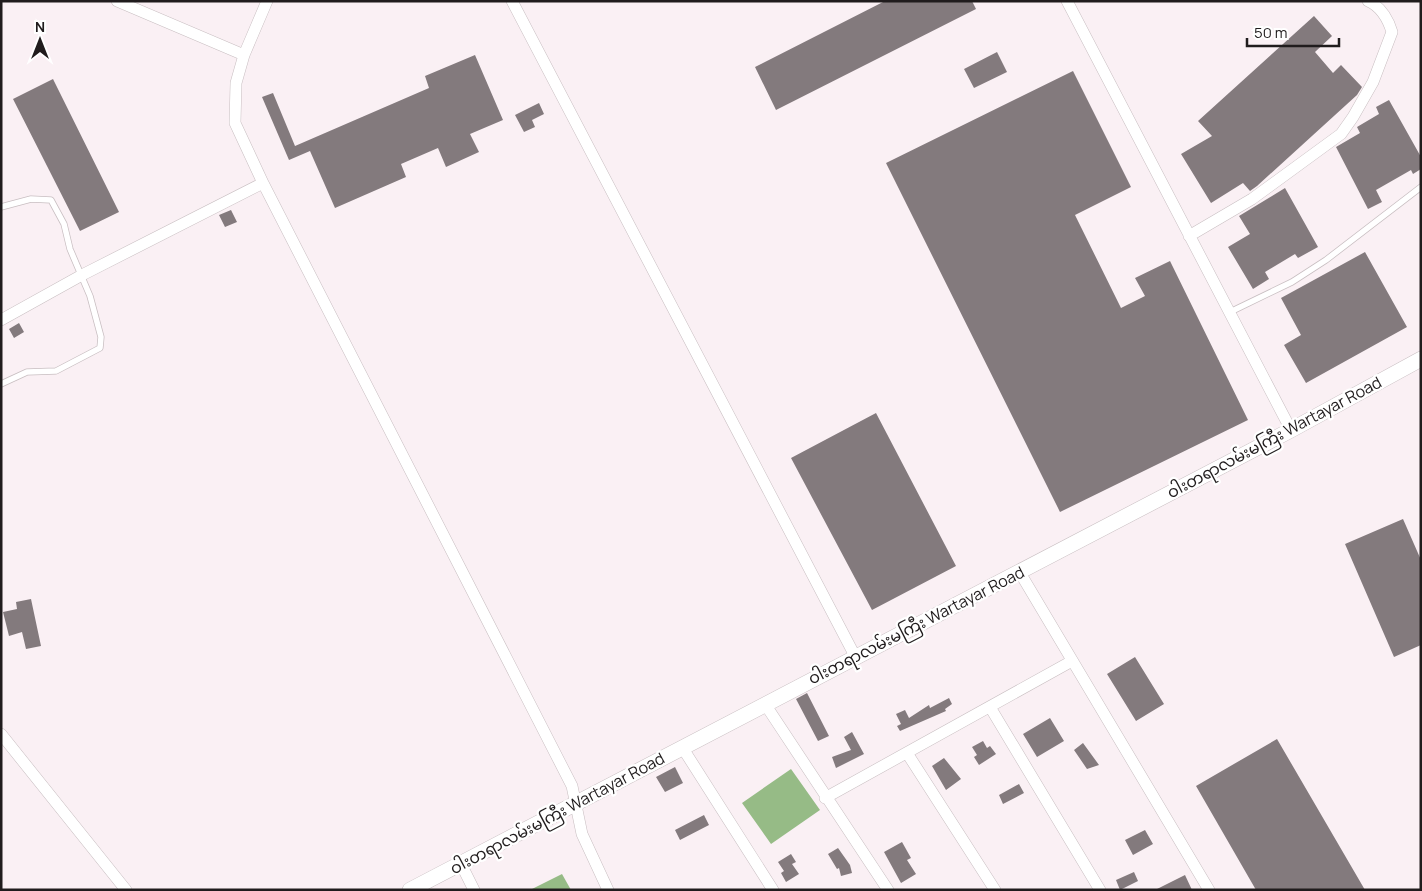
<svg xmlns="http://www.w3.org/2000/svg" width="1422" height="891" viewBox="0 0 1422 891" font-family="Manrope,'Noto Sans Myanmar',sans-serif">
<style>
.water{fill:#96bb86}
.building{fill:#837a7d}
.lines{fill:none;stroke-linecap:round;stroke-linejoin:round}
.lane-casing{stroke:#c8bec1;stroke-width:7}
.street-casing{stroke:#c8bec1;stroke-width:12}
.secondary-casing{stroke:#c8bec1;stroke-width:16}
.lane{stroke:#fff;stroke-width:5.5}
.street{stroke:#fff;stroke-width:11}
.secondary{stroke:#fff;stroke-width:15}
.labels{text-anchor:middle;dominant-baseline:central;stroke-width:4.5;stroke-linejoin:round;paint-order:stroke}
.street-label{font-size:16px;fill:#201c1d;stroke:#fff}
</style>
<rect width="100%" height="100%" fill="#faf0f4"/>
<path class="water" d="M791,769l29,41 -49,34 -29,-41z
M562,874l9,16h-41z"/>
<path class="building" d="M885,1h87l4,8 -200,101 -21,-43z
M1314,16l18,20 -17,16 18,21 8,-8 21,22 -5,8 -100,91 -7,5 -7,-8 -32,20 -30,-49 31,-18 -14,-15z
M997,52l10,20 -33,16 -10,-19z
M475,55l28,65 -33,14 9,18 -33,15 -8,-19 -37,16 5,13 -71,31 -25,-57 -21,9 -27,-63 11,-4 22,53 134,-58 -4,-12z
M1073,71l58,116 -56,28 46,93 24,-12 -10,-18 35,-17 78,159 -188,92 -174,-349z
M53,79l66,133 -39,19 -67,-132z
M1389,100l32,57v12l-8,5 -2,-4 -35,20 6,12 -14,7 -32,-62 24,-14 -3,-6 22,-13 -3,-7z
M539,103l5,11 -12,6 3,7 -11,5 -9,-17z
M1285,188l33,59 -20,11 -3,-4 -30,18 4,7 -16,10 -25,-42 22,-13 -11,-18z
M231,210l6,12 -12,5 -6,-12z
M1365,252l42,75 -101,56 -22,-38 17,-10 -20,-37z
M19,323l5,9 -10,6 -5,-9z
M876,413l80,153 -84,44 -81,-152z
M1403,519l18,41v85l-27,12 -49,-113z
M31,599l10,47 -15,3 -4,-17 -13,4 -6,-24 14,-3 -1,-7z
M1135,657l29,47 -28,17 -29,-47z
M807,693l22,43 -11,5 -22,-42z
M949,698l3,6 -7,5 1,2 -46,20 -3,-5 4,-2 -5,-10 9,-4 4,8 20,-13 1,3z
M1050,718l14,23 -27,16 -14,-23z
M852,732l12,22 -28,14 -4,-11 19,-7 -7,-13z
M1277,739l88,151h-109l-60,-104z
M983,741l4,7 3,-2 6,8 -17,11 -5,-8 3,-2 -5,-8z
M1083,743l16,22 -12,4 -13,-19z
M944,758l17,21 -15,11 -14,-24z
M675,767l8,16 -18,9 -9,-15z
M1019,784l5,9 -21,11 -4,-9z
M704,815l5,10 -29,15 -5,-10z
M1145,830l8,14 -20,11 -8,-15z
M902,842l9,16 -4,2 9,14 -15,9 -17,-31z
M838,848l12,17 2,8 -11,3 -2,-8 -2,1 -9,-15z
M791,854l5,8 -4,2 7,10 -13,8 -5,-9 3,-2 -6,-9z
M1134,872l4,9 -18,9 -4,-10z
M1185,875l7,15h-37z"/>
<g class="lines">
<g class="lane-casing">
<path id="lane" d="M1,207l30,-8 20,1 13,24 6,25 20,47 11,41 -1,11 -44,23 -29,1 -26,12
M1228,313l64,-31 34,-22 95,-73"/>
</g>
<g class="street-casing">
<path id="street" d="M117,1l127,54
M267,1l-23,54 -8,28 -1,40 28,60 309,603 10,48 26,56
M512,1l343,655
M1067,1l224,429
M1189,236l63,-37 89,-65 12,-17 20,-35 19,-50c-4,-13 -10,-25 -24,-31
M1,320l81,-45 181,-92
M1019,571l190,319
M765,704l123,186
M990,707l110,183
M1,734l125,156
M682,747l91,143
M907,753l88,137
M825,798l247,-137
M461,864l13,26"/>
</g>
<g class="secondary-casing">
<path id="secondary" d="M410,890l881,-460 130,-71"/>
</g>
<use href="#lane" class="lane"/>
<use href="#street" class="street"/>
<use href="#secondary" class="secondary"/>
</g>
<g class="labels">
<g class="street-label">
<text transform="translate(1274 437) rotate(-28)">ဝါးတရာလမ်းမကြီး Wartayar Road</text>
<text transform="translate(916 625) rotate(-27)">ဝါးတရာလမ်းမကြီး Wartayar Road</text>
<text transform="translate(557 813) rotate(-28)">ဝါးတရာလမ်းမကြီး Wartayar Road</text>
</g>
</g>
<rect width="1422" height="891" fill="none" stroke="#201c1d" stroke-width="5"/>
<g transform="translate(40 40)" stroke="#ffffff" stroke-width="4" paint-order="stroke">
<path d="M0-4L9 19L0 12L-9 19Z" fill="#201c1d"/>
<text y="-8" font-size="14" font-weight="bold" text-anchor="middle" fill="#201c1d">N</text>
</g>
<path d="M1247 38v8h92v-8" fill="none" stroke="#201c1d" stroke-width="2.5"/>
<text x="1254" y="38" font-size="15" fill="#201c1d" stroke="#ffffff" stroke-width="4" paint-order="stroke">50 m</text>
</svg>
